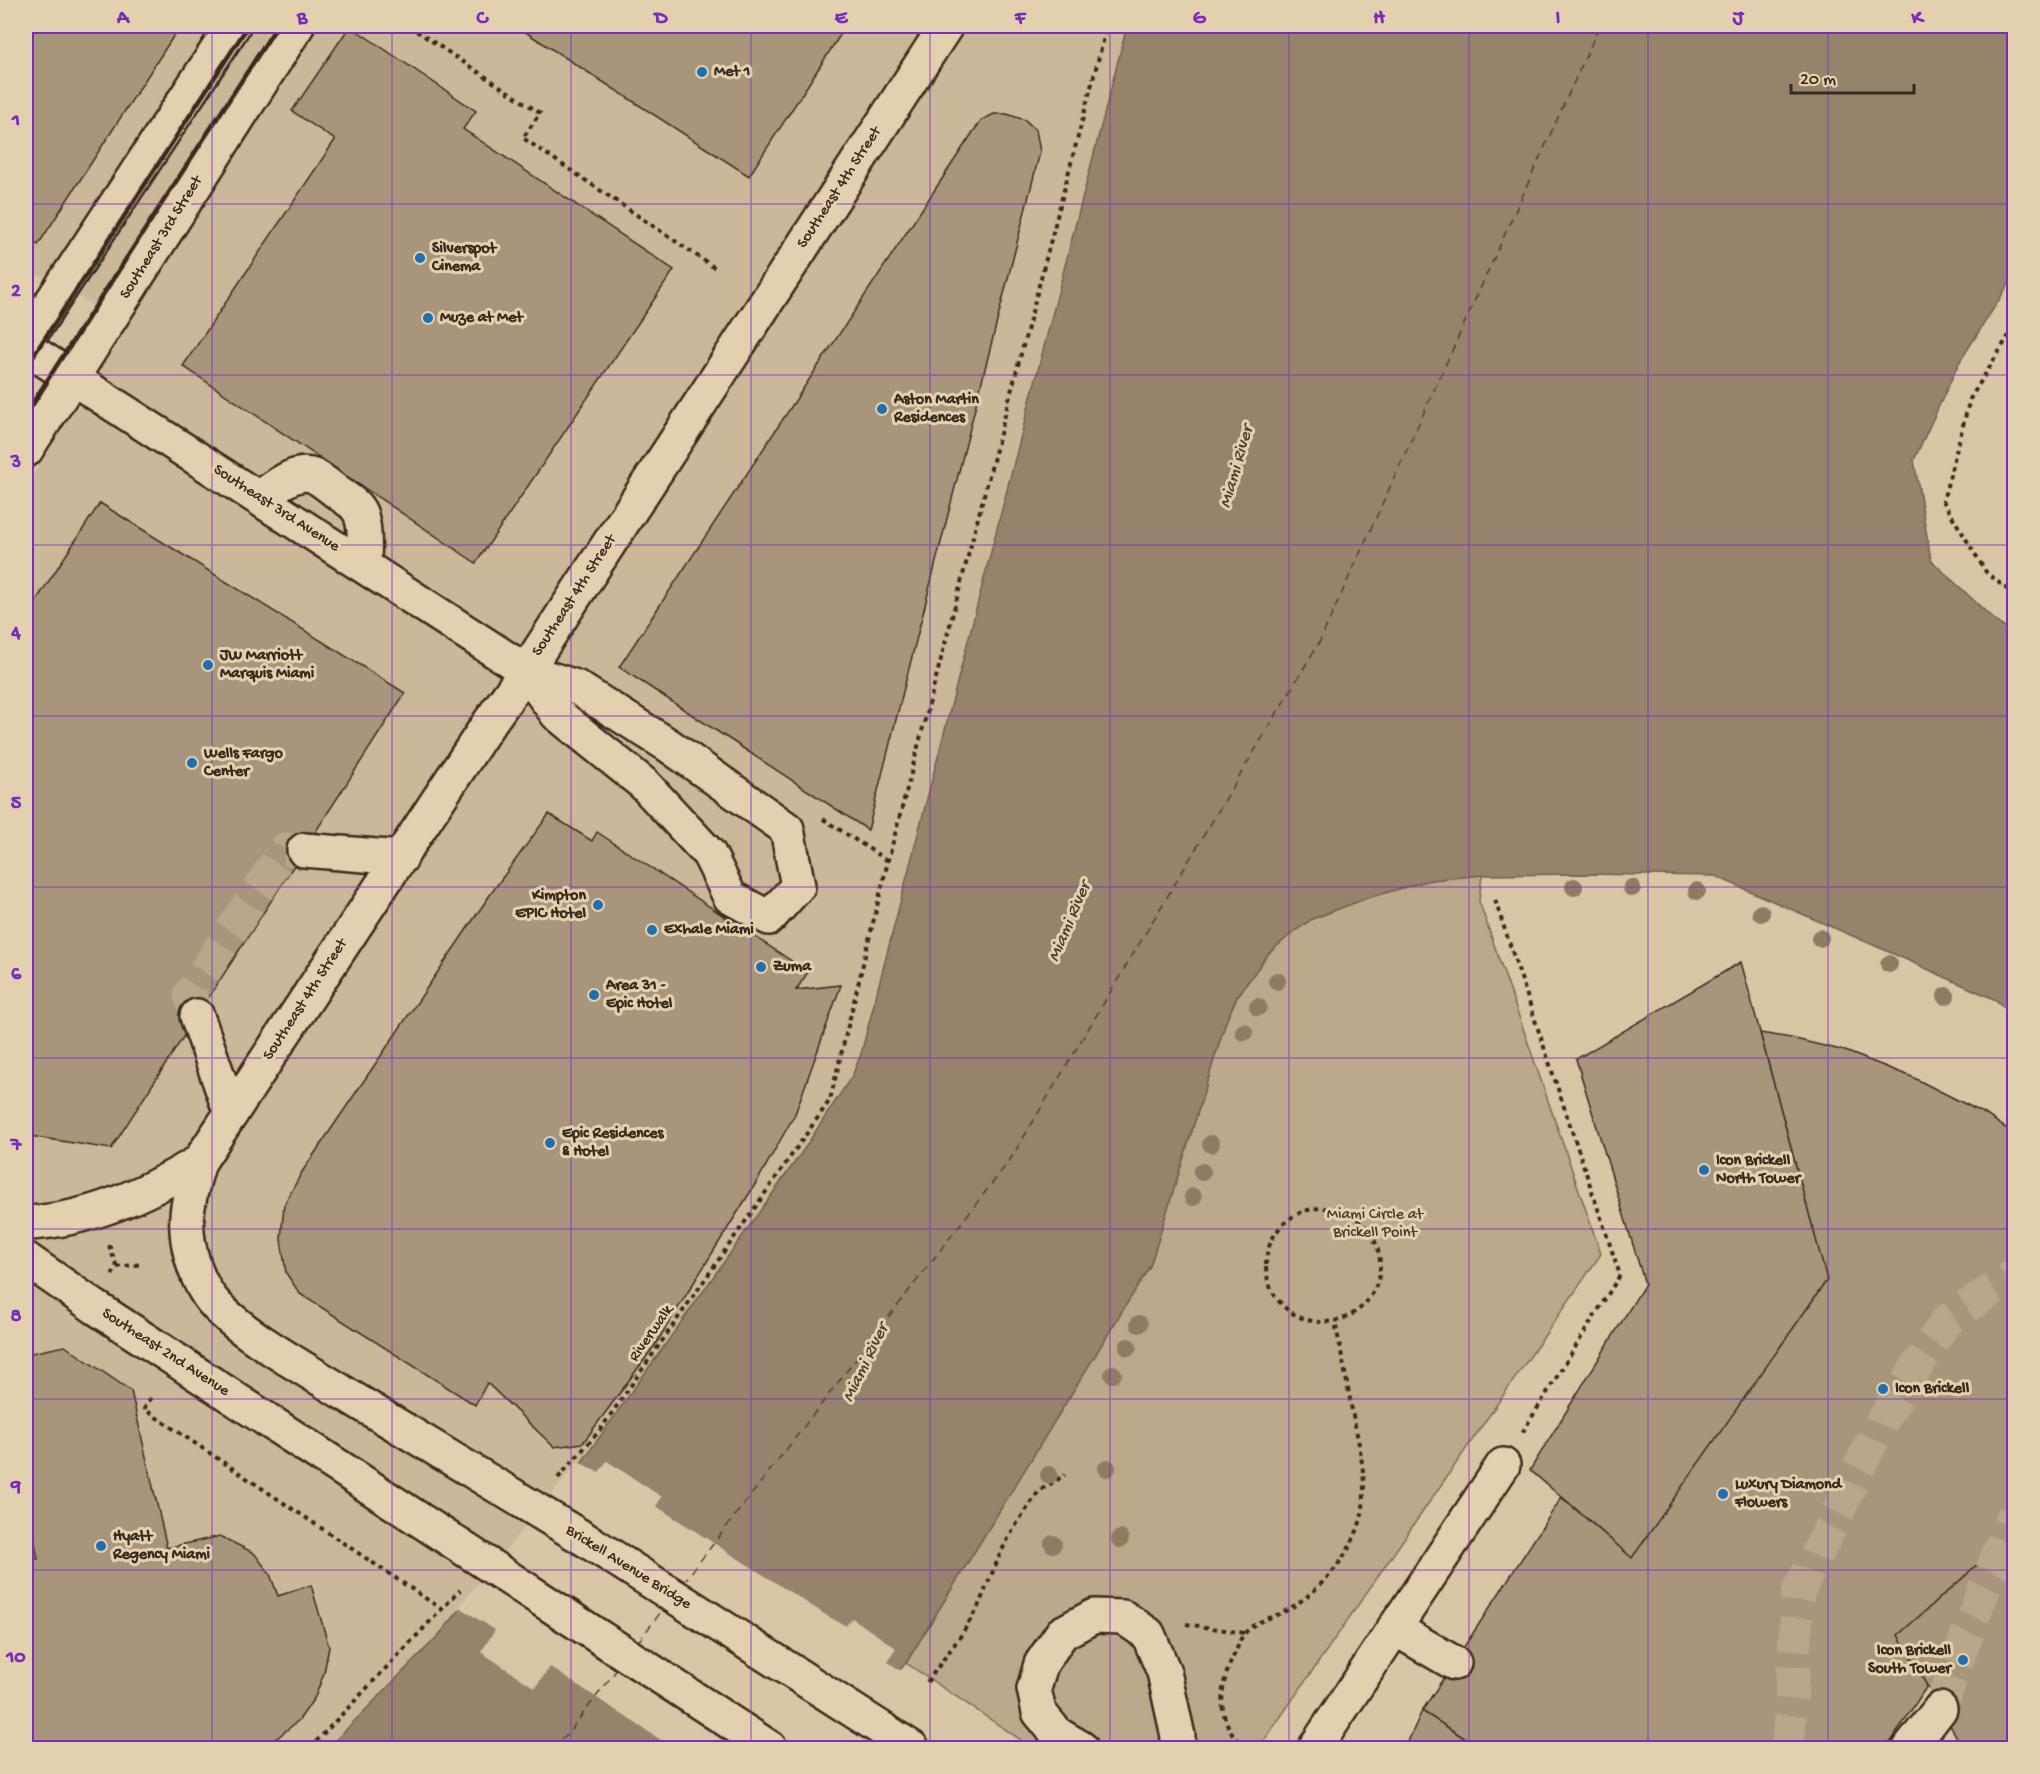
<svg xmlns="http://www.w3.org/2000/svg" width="2040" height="1774" viewBox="0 0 2040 1774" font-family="'Gochi Hand',sans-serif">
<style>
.built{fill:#cab898}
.green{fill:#bca98c;stroke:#7c6a55;stroke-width:1.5}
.water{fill:#96836c;stroke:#725f4d;stroke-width:1.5}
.pier{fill:#d9c6a5}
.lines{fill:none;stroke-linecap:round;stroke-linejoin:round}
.ferry{stroke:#524032;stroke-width:1.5;stroke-dasharray:8 6;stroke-linecap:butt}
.building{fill:#a8967b;stroke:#3b2a1e;stroke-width:1.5}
.minor-tunnel{stroke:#b9a78a;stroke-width:33;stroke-dasharray:33 16;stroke-linecap:butt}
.minor-casing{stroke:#3b2a1e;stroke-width:38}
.major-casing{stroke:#3b2a1e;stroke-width:38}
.path{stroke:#3b2a1e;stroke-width:4;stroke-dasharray:4.5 4.5;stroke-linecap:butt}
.minor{stroke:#e3d0ae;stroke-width:33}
.major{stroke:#e3d0ae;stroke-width:33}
.rail{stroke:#3b2a1e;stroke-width:4.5}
.major-bridge-casing{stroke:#3b2a1e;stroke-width:38;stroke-linecap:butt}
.major-bridge{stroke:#e3d0ae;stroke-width:33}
.tree{fill:#8d7b64}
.grid{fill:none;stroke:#7b2cbf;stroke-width:1.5;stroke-opacity:0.55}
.poi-dot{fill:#1f6fb2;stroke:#e3d0ae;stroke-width:2}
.labels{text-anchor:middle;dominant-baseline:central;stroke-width:6;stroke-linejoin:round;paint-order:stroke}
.poi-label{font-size:16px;font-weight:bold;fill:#3b2a1e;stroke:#e3d0ae;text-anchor:start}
.street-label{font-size:16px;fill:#3b2a1e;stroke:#e3d0ae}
.park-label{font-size:16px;fill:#4e3d2e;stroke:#e3d0ae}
.water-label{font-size:18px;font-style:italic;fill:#524032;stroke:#e3d0ae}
.neatline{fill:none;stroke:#7b2cbf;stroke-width:2}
.grid-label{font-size:20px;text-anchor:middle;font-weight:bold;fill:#7b2cbf}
</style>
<rect width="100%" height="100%" fill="#d9c6a5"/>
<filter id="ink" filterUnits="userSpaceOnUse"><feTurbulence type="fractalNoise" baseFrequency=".0167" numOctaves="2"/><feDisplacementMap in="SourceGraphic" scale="12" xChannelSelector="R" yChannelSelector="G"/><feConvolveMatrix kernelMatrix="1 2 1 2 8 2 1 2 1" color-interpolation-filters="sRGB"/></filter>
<g filter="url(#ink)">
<path class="built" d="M26,26h1101l-266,1028 -9,22 -48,73 -225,317 -141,170 -110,112h-302v-1262l26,-41 70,-120 -74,-49 -22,-2z"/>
<path class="green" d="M1482,875l-3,26 122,353 -342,494h-226l-127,-85 244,-397 76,-245 11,-24 31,-43 23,-20 21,-15 55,-21 63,-18z"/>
<path class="water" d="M1127,26h887v250l-55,87 -45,97 17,100 69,65 14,6v386l-18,-17 -109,-49 -172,-75 -135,-2 -98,1 -52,5 -63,18 -55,21 -21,15 -23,20 -31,43 -11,24 -76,245 -244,397 -75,85h-503l110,-112 141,-170 225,-317 48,-73 9,-22z"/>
<path class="pier" d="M607,1461l55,36 -6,9 173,111 17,9 6,-8 44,30 -8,14 15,10 -68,76h-162l-123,-81 -15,21 -54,-36 14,-22 -36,-23 119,-145 21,10z"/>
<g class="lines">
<path class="ferry" d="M683,1583l327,-423 310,-519 275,-605 3,-10
M638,1642l26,-34
M549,1748l17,-12 52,-68"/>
</g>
<path class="building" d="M26,26h154l-142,219 -12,-8z
M350,26l126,85 -13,18 211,141 -198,293 -293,-197 152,-226 -43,-29z
M516,26h330l-97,150z
M994,114h13l18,6 11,10 4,22 -172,678 -249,-163 354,-535 9,-12z
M2014,482v41l-6,-18z
M100,503l305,190 -294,456 -81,-13v-13l-4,-3v-504z
M549,814l43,27 5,-9 211,140 -12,18 45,-5 -46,129 -36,64 -104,167 -72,98 -29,4 -67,-64 -12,22 -175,-111 -14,-21 -5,-34 3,-34 18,-33 190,-280z
M1741,962l86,318 -195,278 -102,-88 115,-186 -69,-225z
M1760,1033l31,5 54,13 67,26 73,37 29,20v399l-116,102 29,51 -40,62h-407l-58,-37 140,-214 70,61 195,-278z
M65,1346l66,45 36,157 53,-12 34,17 16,21 8,22 33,-11 18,62 -5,26 -9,24 -16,23 -22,18 -17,10h-234v-188l12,-1 -12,-62v-143z
M2014,1533v211l-4,4h-47l-65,-113z
M1422,1711l58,37h-75z"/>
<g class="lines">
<path class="minor-tunnel" d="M197,1016l-7,-22 95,-145 19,1
M1940,1709l37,-102 37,-94
M1788,1748l10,-155 83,-170 65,-102 68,-46"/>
<g class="minor-casing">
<path id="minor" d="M26,341l207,-315
M26,348l500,323 50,16 92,58 119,84 11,57 -29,32 -39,-21 -21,-43 -65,-70 -87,-70 -31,-43
M26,450l271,-424
M259,498c14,-9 36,-30 55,-22 9,4 18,13 27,19 9,6 19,12 21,24 4,14 2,32 2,47
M304,850l97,8
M197,1016l34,98
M1394,1628l60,35
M1081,1748l-24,-14 -18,-22 -5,-23 7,-25 21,-31 32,-17 29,1 25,17 16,38 14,64 -1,12
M1315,1748l188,-283
M1910,1748l30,-39"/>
</g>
<g class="major-casing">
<path id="major" d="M26,1223c62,-2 120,-29 173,-61
M26,1259l69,48 212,139
M342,1392c-36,-23 -111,-63 -134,-97 -14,-21 -23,-54 -21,-79 1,-19 7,-36 12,-54l288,-436 39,-55 420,-645
M591,1543l321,205
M547,1603l223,145"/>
</g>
<path class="path" d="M409,26l131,87 -17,25 195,132
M2014,327l-44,72 -27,102 43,71 28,23
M823,819l65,42
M1495,900l125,375 -98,158
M1266 1265a57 57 0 1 1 114 0a57 57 0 1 1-114 0Z
M109,1245l8,22
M112,1275l5,-8 26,-3
M151,1398l-7,11 299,201
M558,1478l42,-48 230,-330 58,-239 219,-835
M1186,1624l58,9
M927,1682l35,-48 16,-27 23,-55 13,-24 25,-37 26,-16
M310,1748l150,-158
M1245,1748c-30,-27 -27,-61 -10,-95 3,-6 5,-15 10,-20 11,-14 30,-15 44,-24 32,-19 65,-56 73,-95 6,-34 -3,-70 -10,-103 -5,-30 -11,-60 -17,-89"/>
<use href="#minor" class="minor"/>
<use href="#major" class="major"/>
<path class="rail" d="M26,367l222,-341
M26,413l251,-387"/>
<g class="major-bridge-casing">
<path id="major-bridge" d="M342,1392l249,151
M307,1446l240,157"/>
</g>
<use href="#major-bridge" class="major-bridge"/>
</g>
<g class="tree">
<circle cx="1574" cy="887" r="9"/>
<circle cx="1632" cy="888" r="9"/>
<circle cx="1697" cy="891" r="9"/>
<circle cx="1761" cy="913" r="9"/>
<circle cx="1820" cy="938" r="9"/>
<circle cx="1889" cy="964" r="9"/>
<circle cx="1277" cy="981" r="9"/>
<circle cx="1946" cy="996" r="9"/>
<circle cx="1258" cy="1007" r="9"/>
<circle cx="1244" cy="1032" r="9"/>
<circle cx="1211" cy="1144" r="9"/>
<circle cx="1202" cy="1172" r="9"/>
<circle cx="1193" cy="1197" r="9"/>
<circle cx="1139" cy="1324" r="9"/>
<circle cx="1128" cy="1347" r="9"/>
<circle cx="1113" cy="1374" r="9"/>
<circle cx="1107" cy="1468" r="9"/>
<circle cx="1049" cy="1475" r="9"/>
<circle cx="1120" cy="1539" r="9"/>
<circle cx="1053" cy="1544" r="9"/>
</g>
</g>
<path class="grid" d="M212,26v1722M392,26v1722M571,26v1722M751,26v1722M930,26v1722M1110,26v1722M1289,26v1722M1469,26v1722M1648,26v1722M1828,26v1722M26,204h1988M26,375h1988M26,545h1988M26,716h1988M26,887h1988M26,1058h1988M26,1229h1988M26,1399h1988M26,1570h1988"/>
<g class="poi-dot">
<circle cx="702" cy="72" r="6"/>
<circle cx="420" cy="258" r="6"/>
<circle cx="428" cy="318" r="6"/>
<circle cx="882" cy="409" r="6"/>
<circle cx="208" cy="665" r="6"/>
<circle cx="192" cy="763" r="6"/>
<circle cx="598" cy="905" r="6"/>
<circle cx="652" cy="930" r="6"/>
<circle cx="761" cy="967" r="6"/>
<circle cx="594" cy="995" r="6"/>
<circle cx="550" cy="1143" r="6"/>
<circle cx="1704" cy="1170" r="6"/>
<circle cx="1883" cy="1389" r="6"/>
<circle cx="1723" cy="1494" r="6"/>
<circle cx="101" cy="1546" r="6"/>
<circle cx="1963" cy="1660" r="6"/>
</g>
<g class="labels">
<g class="poi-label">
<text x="714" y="72">Met 1</text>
<text x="432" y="249">Silverspot<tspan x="432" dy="18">Cinema</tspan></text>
<text x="440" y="318">Muze at Met</text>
<text x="894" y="400">Aston Martin<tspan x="894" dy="18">Residences</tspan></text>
<text x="220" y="656">JW Marriott<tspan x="220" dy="18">Marquis Miami</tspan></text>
<text x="204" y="754">Wells Fargo<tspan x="204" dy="18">Center</tspan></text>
<text x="586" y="896" text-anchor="end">Kimpton<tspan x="586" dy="18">EPIC Hotel</tspan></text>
<text x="664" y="930">Exhale Miami</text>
<text x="773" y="967">Zuma</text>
<text x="606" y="986">Area 31 -<tspan x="606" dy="18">Epic Hotel</tspan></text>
<text x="562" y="1134">Epic Residences<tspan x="562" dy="18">&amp; Hotel</tspan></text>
<text x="1716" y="1161">Icon Brickell<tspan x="1716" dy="18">North Tower</tspan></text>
<text x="1895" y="1389">Icon Brickell</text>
<text x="1735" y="1485">Luxury Diamond<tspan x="1735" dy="18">Flowers</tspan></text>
<text x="113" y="1537">Hyatt<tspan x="113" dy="18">Regency Miami</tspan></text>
<text x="1951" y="1651" text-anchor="end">Icon Brickell<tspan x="1951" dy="18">South Tower</tspan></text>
</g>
<g class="street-label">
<text transform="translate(840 188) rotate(-57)">Southeast 4th Street</text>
<text transform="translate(162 238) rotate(-58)">Southeast 3rd Street</text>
<text transform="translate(276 509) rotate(33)">Southeast 3rd Avenue</text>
<text transform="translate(575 596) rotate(-57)">Southeast 4th Street</text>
<text transform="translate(306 1000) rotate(-57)">Southeast 4th Street</text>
<text transform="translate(652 1334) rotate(-55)">Riverwalk</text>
<text transform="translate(165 1353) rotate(33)">Southeast 2nd Avenue</text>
<text transform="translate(628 1568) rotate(32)">Brickell Avenue Bridge</text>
</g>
<g class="park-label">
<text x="1375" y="1215">Miami Circle at<tspan x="1375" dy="18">Brickell Point</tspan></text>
</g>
<g class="water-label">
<text transform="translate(1237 467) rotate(-74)">Miami River</text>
<text transform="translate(1070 922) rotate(-67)">Miami River</text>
<text transform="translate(866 1363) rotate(-64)">Miami River</text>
</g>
</g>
<rect width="2040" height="1774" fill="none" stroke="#e3d0ae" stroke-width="66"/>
<path d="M1791 84v9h123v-9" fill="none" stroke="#3b2a1e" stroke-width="3"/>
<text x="1800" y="84" font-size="18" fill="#3b2a1e" stroke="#e3d0ae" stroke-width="4.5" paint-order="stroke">20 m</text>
<rect x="33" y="33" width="1974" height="1708" class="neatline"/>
<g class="grid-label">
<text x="123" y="23">A</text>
<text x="302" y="23">B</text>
<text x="482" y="23">C</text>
<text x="661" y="23">D</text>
<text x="841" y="23">E</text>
<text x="1020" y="23">F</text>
<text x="1199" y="23">G</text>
<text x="1379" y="23">H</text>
<text x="1558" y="23">I</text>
<text x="1738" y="23">J</text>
<text x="1917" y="23">K</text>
<text x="16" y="125">1</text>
<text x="16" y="296">2</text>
<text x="16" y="467">3</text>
<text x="16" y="638">4</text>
<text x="16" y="808">5</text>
<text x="16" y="979">6</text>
<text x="16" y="1150">7</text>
<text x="16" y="1321">8</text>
<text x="16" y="1492">9</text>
<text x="16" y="1662">10</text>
</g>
</svg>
